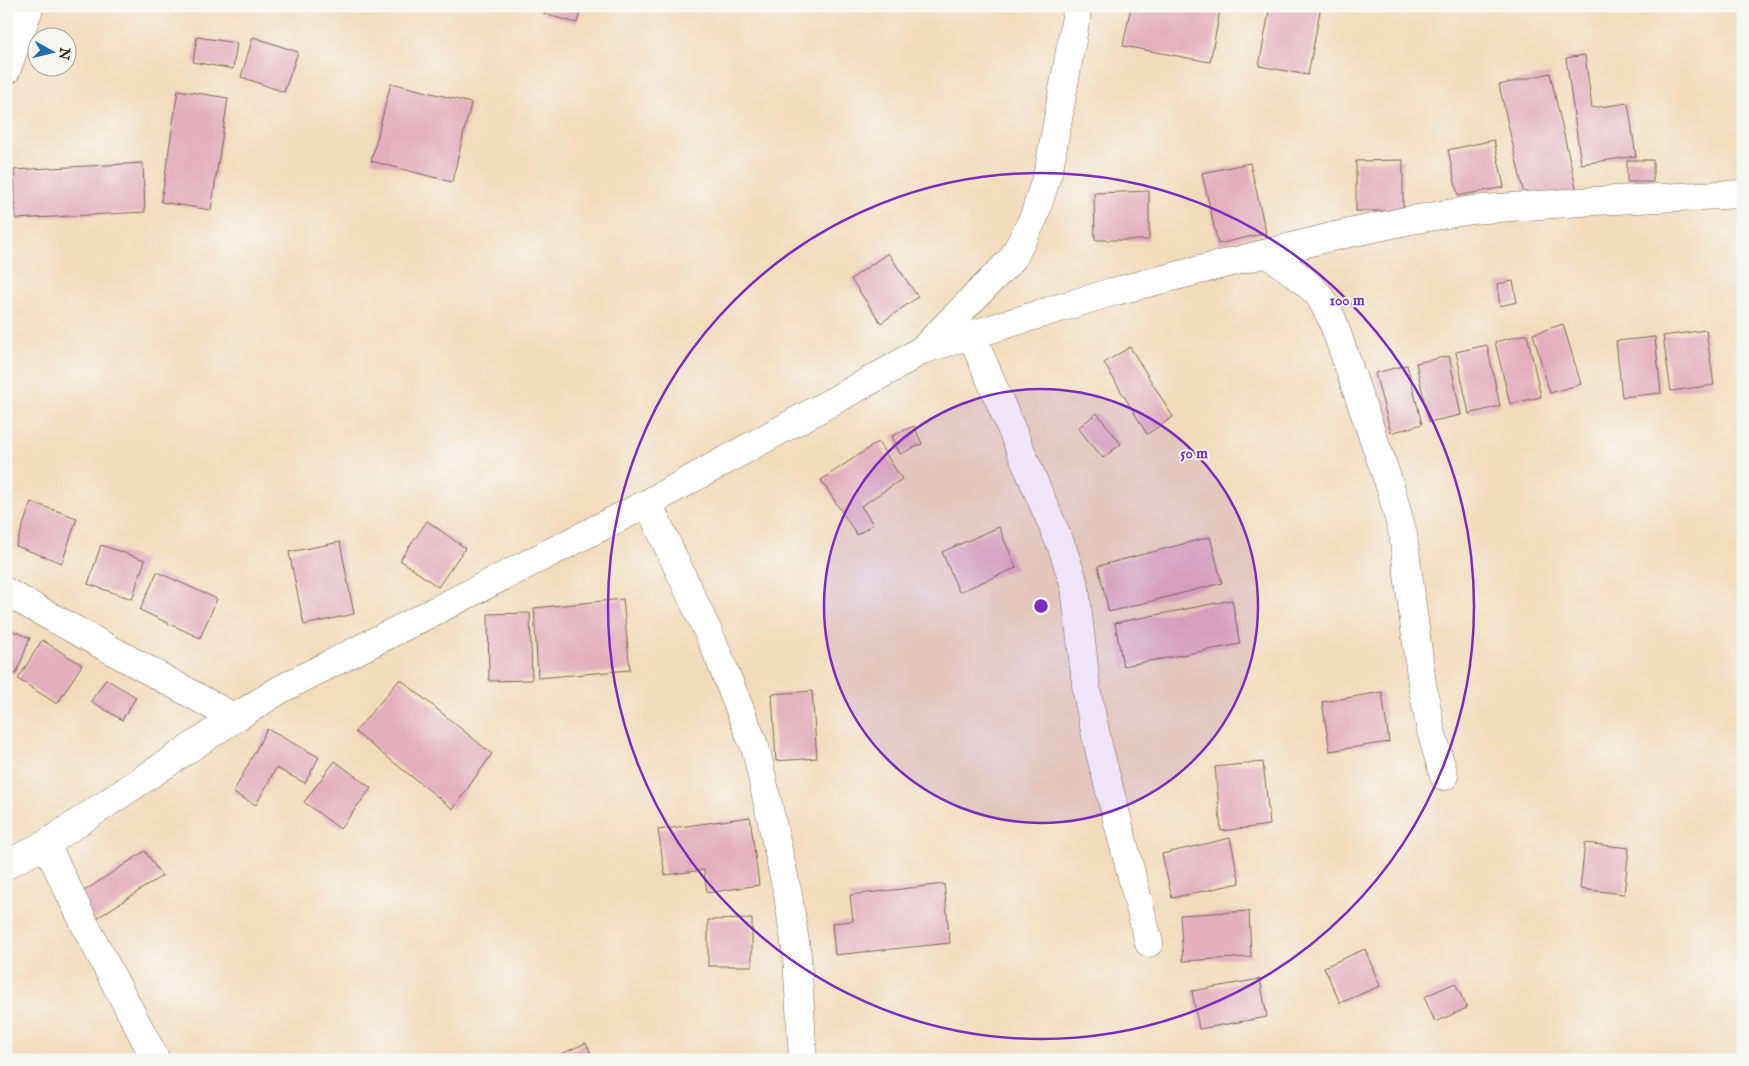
<svg xmlns="http://www.w3.org/2000/svg" width="1749" height="1066" viewBox="0 0 1749 1066" font-family="'IM FELL English',serif">
<style>
.building{fill:#e3aebe}
.lines{fill:none;stroke-linecap:round;stroke-linejoin:round}
.minor-casing{stroke:#7b6855;stroke-width:29}
.minor{stroke:#fff;stroke-width:28}
.ring{fill:none;stroke:#7b2cbf;stroke-width:2.5}
.centre{fill:#7b2cbf;stroke:#f6f6f2;stroke-width:2.5}
.ring-label{font-size:15px;text-anchor:middle;font-weight:bold;fill:#7b2cbf;stroke:#f6f6f2;stroke-width:4;stroke-linejoin:round;paint-order:stroke}
</style>
<rect width="100%" height="100%" fill="#f6f6f2"/>
<filter id="ink" filterUnits="userSpaceOnUse"><feTurbulence type="fractalNoise" baseFrequency=".02" numOctaves="2"/><feDisplacementMap in="SourceGraphic" scale="10" xChannelSelector="R" yChannelSelector="G"/><feConvolveMatrix kernelMatrix="1 2 1 2 8 2 1 2 1" color-interpolation-filters="sRGB"/></filter>
<filter id="wash" filterUnits="userSpaceOnUse"><feTurbulence type="fractalNoise" baseFrequency=".0096" numOctaves="4" result="noise"/><feDisplacementMap in="SourceGraphic" scale="20" xChannelSelector="R" yChannelSelector="G"/><feGaussianBlur stdDeviation="1.12" result="paint"/><feColorMatrix in="noise" values="0 0 0 0 0 0 0 0 0 0 0 0 0 0 0 0 0 1.4 0 .05"/><feComposite in="paint" operator="in"/></filter>
<g filter="url(#wash)">
<rect width="100%" height="100%" fill="#f2dbbb"/>
<g id="blocks">
<path class="building" d="M546,6h36l-5,17 -33,-9z
M1131,6h62l27,5 -10,51 -87,-16z
M1270,6h51l-13,69 -49,-9z
M197,37l40,6 -4,26 -40,-7z
M253,37l45,15 -14,40 -43,-15z
M1585,55l7,53 36,-5 8,53 -55,8 -15,-106z
M1550,73l27,119 -51,11 -27,-118z
M391,83l80,20 -19,79 -81,-21z
M178,90l50,8 -17,112 -50,-8z
M1494,140l10,47 -46,9 -10,-46z
M1403,160v51h-47v-50z
M1627,160h26v22h-26z
M143,163l2,49 -129,7 -2,-49z
M1250,163l16,70 -48,11 -16,-71z
M1149,191v49h-54l-1,-47z
M888,253l30,44 -37,26 -30,-44z
M1513,281l4,21 -17,4 -3,-22z
M1563,324l18,60 -31,9 -17,-59z
M1706,330l8,55 -43,6 -8,-55z
M1527,334l14,63 -31,7 -15,-62z
M1655,337l6,56 -39,4 -6,-56z
M1487,345l13,61 -31,8 -13,-62z
M1130,347l43,70 -26,17 -43,-71z
M1449,356l12,59 -32,7 -13,-59z
M1407,365l15,59 -31,9 -16,-60z
M1097,413l24,31 -18,14 -25,-30z
M914,426l8,18 -22,10 -8,-18z
M878,442l24,37 -41,27 12,18 -16,11 -36,-55z
M31,502l46,16 -15,45 -46,-17z
M427,521l38,27 -27,39 -38,-27z
M999,527l17,41 -57,24 -17,-40z
M1210,537l12,46 -113,29 -11,-46z
M340,542l14,72 -50,11 -15,-73z
M101,545l44,15 -13,39 -44,-15z
M157,572l60,27 -17,39 -60,-28z
M623,599l7,71 -92,8 -4,-70z
M1232,600l8,44 -117,22 -8,-43z
M530,613l2,67 -43,1 -1,-67z
M6,628l24,10 -14,36 -10,-4z
M42,640l40,25 -25,39 -39,-25z
M106,679l30,18 -14,23 -31,-19z
M400,679l92,75 -39,55 -98,-77z
M812,691l5,67 -41,3 -4,-67z
M1382,692l7,50 -59,9 -8,-49z
M267,729l52,28 -14,26 -29,-15 -20,37 -23,-12z
M335,761l36,27 -31,41 -36,-27z
M1263,762l7,63 -49,6 -6,-64z
M750,817l9,68 -52,8 -3,-23 -39,5 -7,-45z
M1230,838l10,45 -68,15 -10,-44z
M1585,843l44,5 -5,46 -44,-5z
M145,851l17,25 -68,44 -16,-25z
M944,884l6,59 -115,12 -3,-32 21,-2 -3,-26z
M1249,911l2,46 -68,4 -3,-46z
M752,919v47h-44v-46z
M1365,949l15,37 -40,17 -16,-36z
M1260,979l7,38 -68,12 -7,-38z
M1455,983l12,25 -32,14 -11,-25z
M586,1043l8,17h-46z"/>
</g>
</g>
<g filter="url(#ink)">
<use href="#blocks" fill-opacity="0" stroke="#7b6855" stroke-width="1"/>
<g class="lines">
<g class="minor-casing">
<path id="minor" d="M6,71l24,-65
M1267,253l36,27 16,15 13,24 58,167 13,48 19,150 9,47 13,45
M971,334l92,216 12,37 12,106 11,52 51,198
M925,349l187,-57 219,-55 80,-17 61,-10 122,-9 149,-7
M648,503l66,142 42,105 32,145 9,61 6,104
M6,592l229,126
M46,844l43,89 67,127
M6,865l40,-21 189,-126 46,-29 367,-186 245,-135 30,-19 90,-91 21,-41 15,-48 29,-163"/>
</g>
<use href="#minor" class="minor"/>
</g>
</g>
<circle cx="1041" cy="606" r="217" fill="#7b2cbf" fill-opacity=".12"/>
<g class="ring">
<circle cx="1041" cy="606" r="217"/>
<circle cx="1041" cy="606" r="433"/>
</g>
<circle cx="1041" cy="606" r="8" class="centre"/>
<g class="ring-label">
<text x="1347" y="305">100 m</text>
<text x="1194" y="458">50 m</text>
</g>
<rect width="1749" height="1066" fill="none" stroke="#f6f6f2" stroke-width="25"/>
<g transform="translate(52 52) rotate(98)"><circle r="24" fill="#f6f6f2" stroke="#aba49d"/>
<path d="M0-4L9 19L0 12L-9 19Z" fill="#1f6fb2"/>
<text y="-8" font-size="14" font-weight="bold" text-anchor="middle" fill="#3b2a1e">N</text>
</g>
</svg>
